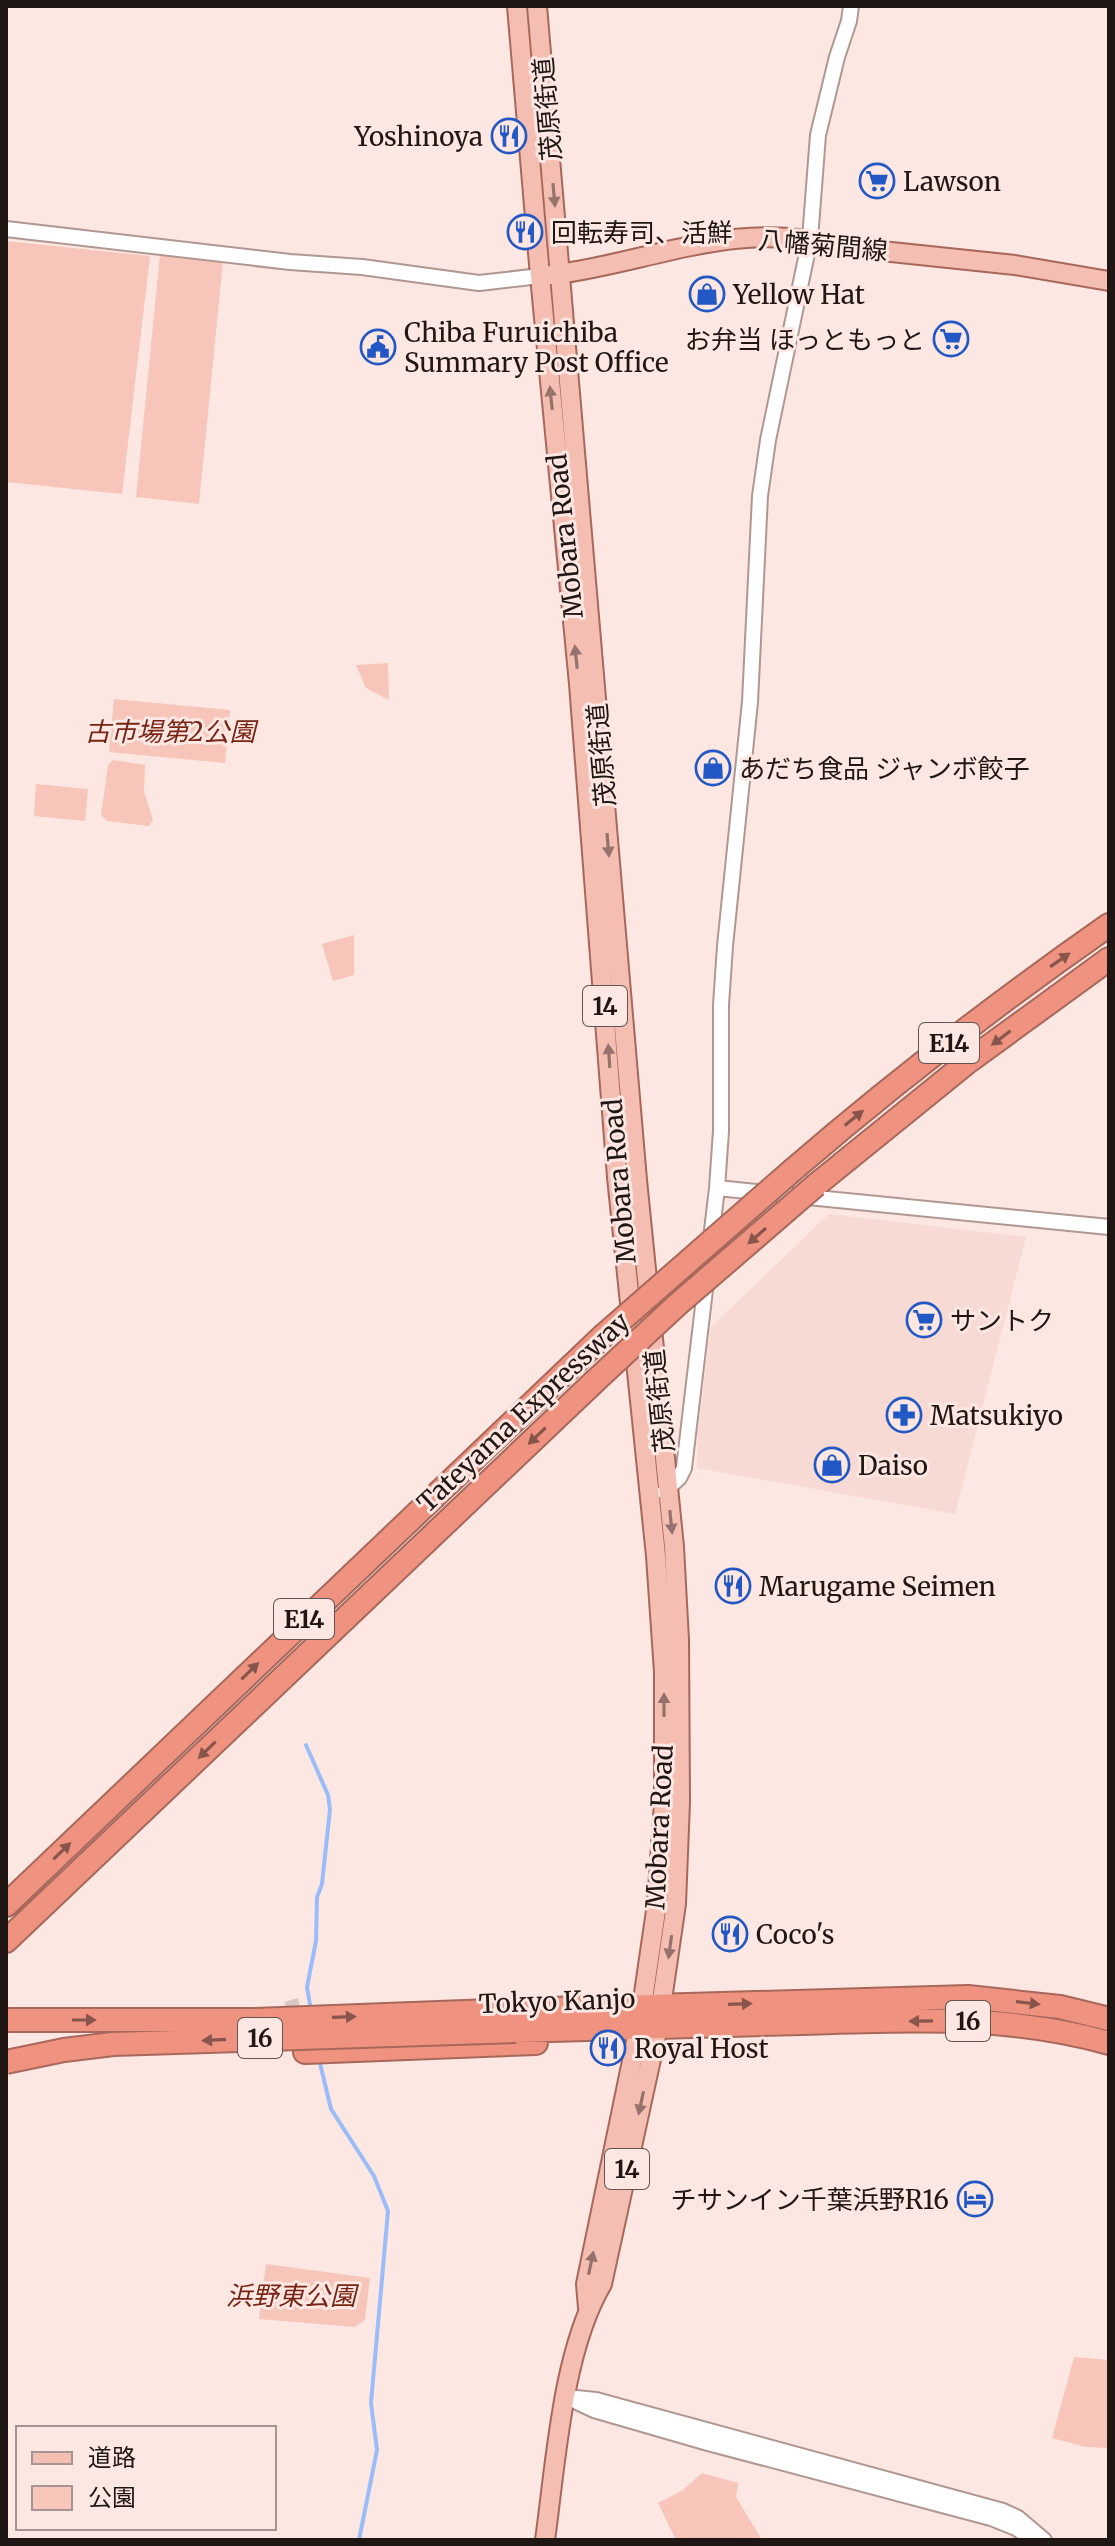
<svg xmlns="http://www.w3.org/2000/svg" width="1115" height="2546" viewBox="0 0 1115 2546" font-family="Merriweather,'Noto Sans JP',serif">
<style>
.built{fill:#f7dad3}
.green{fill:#f7c5ba}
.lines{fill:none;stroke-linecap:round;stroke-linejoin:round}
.stream{stroke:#9abcf9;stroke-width:4}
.minor-tunnel{stroke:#dcc8c3;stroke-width:14;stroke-dasharray:14 7;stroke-linecap:butt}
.minor-casing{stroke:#b09791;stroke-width:18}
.major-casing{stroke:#a7685b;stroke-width:22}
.highway-casing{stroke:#a7685b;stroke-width:26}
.minor{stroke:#fff;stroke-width:14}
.major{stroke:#f5beb3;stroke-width:18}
.highway{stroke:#ef9380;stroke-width:22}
.highway-bridge-casing{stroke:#a7685b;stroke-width:26;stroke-linecap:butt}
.highway-bridge{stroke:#ef9380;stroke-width:22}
.oneway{fill:#95736c}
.oneway2{fill:#88554a}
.labels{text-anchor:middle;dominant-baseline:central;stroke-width:6;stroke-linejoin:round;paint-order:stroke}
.shield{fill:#fde7e2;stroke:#625552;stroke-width:2}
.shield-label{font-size:24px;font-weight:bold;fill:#201715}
.street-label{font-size:26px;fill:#201715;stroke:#fde7e2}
.poi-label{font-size:26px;fill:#201715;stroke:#fde7e2;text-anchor:start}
.park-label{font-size:26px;font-style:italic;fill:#782415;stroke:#fde7e2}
</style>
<rect width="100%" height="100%" fill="#fde7e2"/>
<path class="built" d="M829,1214l197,23 -71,277 -258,-46 1,-37 13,-104z"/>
<path class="green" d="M6,241l144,15 -28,238 -116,-12z
M160,254l63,7 -24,243 -63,-7z
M388,663l1,37 -23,-12 -10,-23z
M114,699l116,11 -5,53 -116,-11z
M113,760l32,5 -1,26 9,29 -4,6 -42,-5 -6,-6 7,-50z
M36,784l52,5 -3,32 -51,-5z
M354,935v40l-21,6 -11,-37z
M266,2264l104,14 -5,42 -10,7 -96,-8z
M1074,2357l35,3v88l-23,-1 -34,-9z
M702,2473l36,10 -2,14 26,43h-86l-18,-37 25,-13z"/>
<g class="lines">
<path class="stream" d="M306,1745l22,50 2,14 -8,75 -5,13 -1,44 -9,46 4,24
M319,2059l12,50 43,67 14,35 -17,192 6,47 -18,90"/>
<path class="minor-tunnel" d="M291,2000l7,25"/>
<g class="minor-casing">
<path id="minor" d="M6,229l284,33 72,5 117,16 61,-7
M717,1188l392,39
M664,1492l15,-14 5,-10 33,-280 4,-57v-126l4,-59 25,-244 10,-206 8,-56 42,-201 8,-104 19,-78 12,-36 2,-15
M566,2397l30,3 407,111 15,7 26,22
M577,2402l17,8 114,33 283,75 25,10 12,8"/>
</g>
<g class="major-casing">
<path id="major" d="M517,6l23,270 39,408 38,493 39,379 8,116v130l-7,102 -18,123 -53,257 2,24
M537,6l100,1174 37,367 5,93 1,162 -4,102 -18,123 -56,257c-40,68 -46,178 -57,256
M551,275c95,-11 186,-57 283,-29l181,19 94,16"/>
</g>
<g class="highway-casing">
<path id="highway" d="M794,1169c101,-87 206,-168 315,-244
M816,1185l153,-124 140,-102
M6,1905l597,-569
M6,1941l588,-559
M515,2010l453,-13 92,10 49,12
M516,2031c95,-3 190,-6 285,-8 104,-3 207,-9 308,20
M305,2052l231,-9"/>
</g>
<use href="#minor" class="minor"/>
<use href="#major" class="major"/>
<use href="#highway" class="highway"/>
<g class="highway-bridge-casing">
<path id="highway-bridge" d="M603,1336l191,-167
M594,1382l84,-78 138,-119
M6,2020h249l260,-10
M6,2062l58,-12 49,-6 403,-13"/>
</g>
<use href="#highway-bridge" class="highway-bridge"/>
</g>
<defs><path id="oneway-solid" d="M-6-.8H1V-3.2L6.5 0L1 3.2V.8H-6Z" transform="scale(2)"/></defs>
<g class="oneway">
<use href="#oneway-solid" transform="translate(554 195) rotate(85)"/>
<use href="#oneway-solid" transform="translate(551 398) rotate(-96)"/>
<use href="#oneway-solid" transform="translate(576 657) rotate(-96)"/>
<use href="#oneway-solid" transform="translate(608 845) rotate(85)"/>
<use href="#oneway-solid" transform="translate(609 1056) rotate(-94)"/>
<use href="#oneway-solid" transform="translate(671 1522) rotate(84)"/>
<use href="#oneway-solid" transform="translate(664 1705) rotate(-90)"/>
<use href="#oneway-solid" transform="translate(670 1947) rotate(98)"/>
<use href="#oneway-solid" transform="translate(641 2103) rotate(102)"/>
<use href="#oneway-solid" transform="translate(591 2263) rotate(-78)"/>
</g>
<g class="oneway2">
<use href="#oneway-solid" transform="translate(1060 960) rotate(-35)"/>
<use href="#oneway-solid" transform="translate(1001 1038) rotate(143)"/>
<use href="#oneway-solid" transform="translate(854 1118) rotate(-39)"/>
<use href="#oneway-solid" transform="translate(757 1236) rotate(139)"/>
<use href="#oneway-solid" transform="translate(537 1436) rotate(136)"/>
<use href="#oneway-solid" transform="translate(250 1671) rotate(-44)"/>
<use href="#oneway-solid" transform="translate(207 1750) rotate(136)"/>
<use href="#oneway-solid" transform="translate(62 1851) rotate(-44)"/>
<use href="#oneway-solid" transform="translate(1028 2003) rotate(7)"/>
<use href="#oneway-solid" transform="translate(740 2004) rotate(-2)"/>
<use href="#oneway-solid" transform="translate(344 2017) rotate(-2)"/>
<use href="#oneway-solid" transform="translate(84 2020)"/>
<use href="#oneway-solid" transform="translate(921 2021) rotate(179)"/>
<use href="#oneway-solid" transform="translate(214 2040) rotate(177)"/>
</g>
<defs>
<g id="restaurant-ring" transform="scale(1.8)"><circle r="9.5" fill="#fde7e2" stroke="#2258c6" stroke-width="1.5"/><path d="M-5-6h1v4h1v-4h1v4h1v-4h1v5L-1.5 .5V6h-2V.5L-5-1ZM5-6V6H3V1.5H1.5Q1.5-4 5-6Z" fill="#2258c6"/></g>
<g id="supermarket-ring" transform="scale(1.8)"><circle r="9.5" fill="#fde7e2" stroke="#2258c6" stroke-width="1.5"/><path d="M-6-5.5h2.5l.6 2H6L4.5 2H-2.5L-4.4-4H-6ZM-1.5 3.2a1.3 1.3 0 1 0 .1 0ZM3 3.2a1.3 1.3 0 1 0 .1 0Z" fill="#2258c6"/></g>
<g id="shop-ring" transform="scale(1.8)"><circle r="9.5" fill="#fde7e2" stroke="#2258c6" stroke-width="1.5"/><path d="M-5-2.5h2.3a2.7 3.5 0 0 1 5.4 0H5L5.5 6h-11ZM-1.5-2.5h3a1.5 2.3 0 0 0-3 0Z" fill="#2258c6"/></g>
<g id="civic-ring" transform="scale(1.8)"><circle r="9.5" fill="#fde7e2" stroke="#2258c6" stroke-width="1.5"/><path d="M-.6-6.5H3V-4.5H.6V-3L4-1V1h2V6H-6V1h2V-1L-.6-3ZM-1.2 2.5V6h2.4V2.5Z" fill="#2258c6"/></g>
<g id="pharmacy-ring" transform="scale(1.8)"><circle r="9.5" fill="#fde7e2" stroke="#2258c6" stroke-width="1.5"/><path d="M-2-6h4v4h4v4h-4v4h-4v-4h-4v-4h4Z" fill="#2258c6"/></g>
<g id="hotel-ring" transform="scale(1.8)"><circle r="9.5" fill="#fde7e2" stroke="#2258c6" stroke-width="1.5"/><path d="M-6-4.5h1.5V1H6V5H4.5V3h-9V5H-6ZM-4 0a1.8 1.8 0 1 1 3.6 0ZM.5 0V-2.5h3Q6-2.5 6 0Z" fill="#2258c6"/></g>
</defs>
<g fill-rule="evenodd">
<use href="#restaurant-ring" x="509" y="136"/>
<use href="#supermarket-ring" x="877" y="181"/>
<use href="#restaurant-ring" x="525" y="232"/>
<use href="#shop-ring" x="707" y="294"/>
<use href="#supermarket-ring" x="951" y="339"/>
<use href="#civic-ring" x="378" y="347"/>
<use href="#shop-ring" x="713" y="768"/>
<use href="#supermarket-ring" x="924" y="1320"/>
<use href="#pharmacy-ring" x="904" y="1415"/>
<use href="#shop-ring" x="832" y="1465"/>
<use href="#restaurant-ring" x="733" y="1586"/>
<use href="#restaurant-ring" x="730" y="1934"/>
<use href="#restaurant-ring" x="608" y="2048"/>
<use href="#hotel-ring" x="975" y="2199"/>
</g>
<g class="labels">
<g class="shield">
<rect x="583" y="986" width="44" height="40" rx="6"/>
<rect x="919" y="1023" width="60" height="40" rx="6"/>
<rect x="274" y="1599" width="60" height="40" rx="6"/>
<rect x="946" y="2001" width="44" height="40" rx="6"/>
<rect x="238" y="2018" width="44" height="40" rx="6"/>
<rect x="605" y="2149" width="44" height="40" rx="6"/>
</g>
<g class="shield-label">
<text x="605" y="1006">14</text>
<text x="949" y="1043">E14</text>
<text x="304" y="1619">E14</text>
<text x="968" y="2021">16</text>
<text x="260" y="2038">16</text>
<text x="627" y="2169">14</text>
</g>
<g class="street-label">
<text transform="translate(547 109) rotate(-95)">茂原街道</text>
<text transform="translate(823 245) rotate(5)">八幡菊間線</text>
<text transform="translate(565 536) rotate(-96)">Mobara Road</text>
<text transform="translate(601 755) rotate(-95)">茂原街道</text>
<text transform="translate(619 1181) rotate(-95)">Mobara Road</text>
<text transform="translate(659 1401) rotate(-96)">茂原街道</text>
<text transform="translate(523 1412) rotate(-43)">Tateyama Expressway</text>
<text transform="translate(659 1827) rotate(-87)">Mobara Road</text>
<text transform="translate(557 2001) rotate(-2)">Tokyo Kanjo</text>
</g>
<g class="poi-label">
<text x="483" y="136" text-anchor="end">Yoshinoya</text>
<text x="903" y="181">Lawson</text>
<text x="551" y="232">回転寿司、活鮮</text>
<text x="733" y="294">Yellow Hat</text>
<text x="404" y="332">Chiba Furuichiba<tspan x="404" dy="30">Summary Post Office</tspan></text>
<text x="925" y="339" text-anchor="end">お弁当 ほっともっと</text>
<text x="739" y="768">あだち食品 ジャンボ餃子</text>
<text x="950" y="1320">サントク</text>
<text x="930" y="1415">Matsukiyo</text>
<text x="858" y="1465">Daiso</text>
<text x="759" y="1586">Marugame Seimen</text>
<text x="756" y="1934">Coco's</text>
<text x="634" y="2048">Royal Host</text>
<text x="949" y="2199" text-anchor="end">チサンイン千葉浜野R16</text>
</g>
<g class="park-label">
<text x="170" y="731">古市場第2公園</text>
<text x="291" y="2295">浜野東公園</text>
</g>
</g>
<rect width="1115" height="2546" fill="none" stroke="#201715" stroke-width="16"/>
<rect x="16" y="2426" width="260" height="104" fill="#fde7e2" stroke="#a59490" stroke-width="2"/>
<rect x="32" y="2452" width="40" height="12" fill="#f5beb3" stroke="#a59490" stroke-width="2"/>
<text x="88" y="2466" font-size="24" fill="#201715">道路</text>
<rect x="32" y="2486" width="40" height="24" fill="#f7c5ba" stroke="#a59490" stroke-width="2"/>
<text x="88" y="2506" font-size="24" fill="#201715">公園</text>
</svg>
